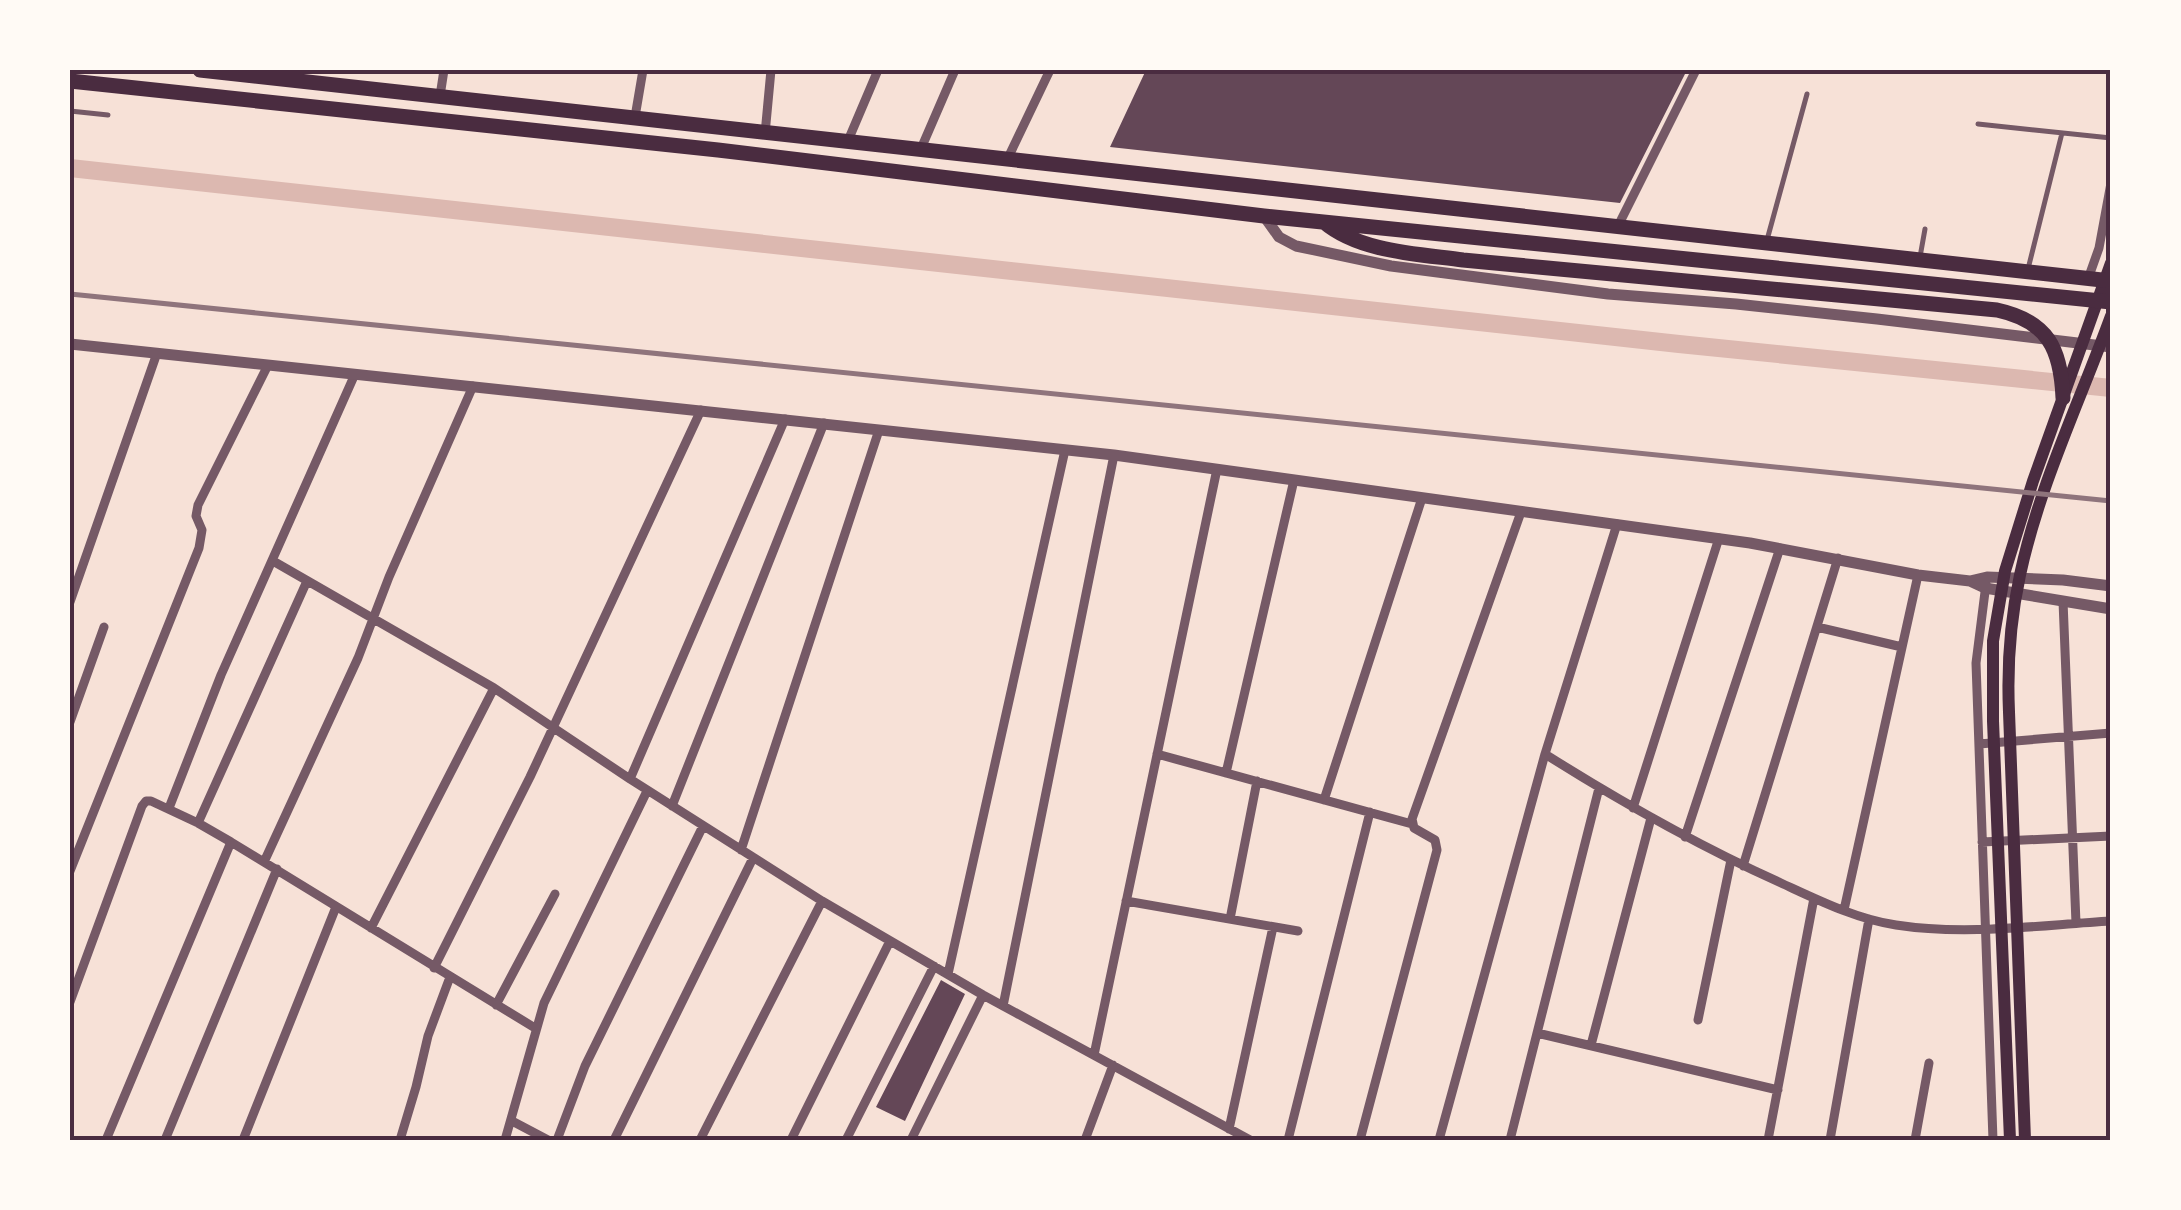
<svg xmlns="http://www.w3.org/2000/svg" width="2181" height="1210" viewBox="0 0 2181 1210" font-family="Commissioner,sans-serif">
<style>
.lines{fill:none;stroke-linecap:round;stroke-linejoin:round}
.canal{stroke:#dcb8b0;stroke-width:18}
.building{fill:#644757}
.service{stroke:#755966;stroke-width:5}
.minor{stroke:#755966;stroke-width:9}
.tertiary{stroke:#755966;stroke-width:11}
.secondary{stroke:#4a2c40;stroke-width:12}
.trunk{stroke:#4a2c40;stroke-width:15}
.rail{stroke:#8f747c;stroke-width:5}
.neatline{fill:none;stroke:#4a2c40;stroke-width:4}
</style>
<rect width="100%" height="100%" fill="#f7e1d7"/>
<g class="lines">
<path class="canal" d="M70,168l1609,176 432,44"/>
</g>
<path class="building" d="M1146,70h541l-67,133 -510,-56z
M941,980l24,14 -60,127 -29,-14z"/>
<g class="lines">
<path class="service" d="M70,111l38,4
M1978,124l133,14
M1767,240l40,-146
M1920,257l5,-28
M2028,269l34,-136"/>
<path class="minor" d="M440,96l4,-26
M635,117l8,-47
M765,134l6,-64
M847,143l31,-73
M920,151l35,-81
M1007,160l43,-90
M1618,226l78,-156
M2088,279l11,-31 12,-65
M273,561l221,127 136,91 192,122 161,94 267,145
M1986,584l-10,79 17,477
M2063,601l13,322
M70,602l87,-249
M1817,627l85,20
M70,722l34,-95
M1979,744l132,-11
M1157,754l255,70
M1545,754c76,48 154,92 236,129 37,17 75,36 115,42 71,11 144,0 215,-4
M1226,773l68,-293
M630,779l155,-360
M1324,800l98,-302
M672,806l152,-383
M169,808l52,-133 134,-301
M1633,808l86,-270
M198,823l109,-242
M1685,837l95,-289
M1982,842l129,-6
M741,850l138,-420
M264,862l94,-204 31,-81 84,-191
M1743,866l95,-308
M70,871l129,-323 3,-18 -6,-14 2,-11 70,-140
M1126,901l172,30
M1844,910l74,-335
M1230,919l27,-138
M371,928l123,-240
M434,968l96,-191 171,-367
M948,974l117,-524
M70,1002l72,-196 4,-5h5l47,22 33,19 304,186
M496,1005l59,-111
M1003,1006l111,-551
M1698,1020l33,-160
M1537,1033l241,57
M1591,1045l60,-227
M1094,1055l123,-586
M512,1121l36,19
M1229,1129l44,-202
M106,1140l125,-298
M165,1140l112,-271
M243,1140l93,-233
M400,1140l16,-53 12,-51 22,-59
M505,1140l39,-137 103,-212
M557,1140l28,-74 118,-240
M614,1140l139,-282
M700,1140l122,-239
M791,1140l99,-199
M846,1140l88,-174
M911,1140l72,-145
M1085,1140l28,-75
M1288,1140l82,-328
M1360,1140l77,-290 -2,-10 -21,-12 -2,-9 109,-307
M1439,1140l106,-386 72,-230
M1510,1140l89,-352
M1768,1140l46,-242
M1830,1140l39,-221
M1915,1140l14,-77"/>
<path class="tertiary" d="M1264,216l15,21 17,9 95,20 217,28 128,10 141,15 234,28
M70,344l1044,111 636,88 168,32 52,6 15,7 126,21
M1970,581l17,-4 76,3 48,6"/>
<path class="secondary" d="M2010,1140l-17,-419v-80l12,-70 28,-90 78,-218
M2025,1140l-16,-428c-2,-46 1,-91 11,-137 19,-89 60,-174 91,-259"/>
<path class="trunk" d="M200,70l1911,211
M70,81l648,69 546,66 847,86
M1324,222c35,30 95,32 139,38l534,50c51,11 64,39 66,88"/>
<path class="rail" d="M70,294l2041,207"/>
</g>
<rect width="2181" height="1210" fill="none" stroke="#fffaf5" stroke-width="145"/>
<rect x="72" y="72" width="2036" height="1066" class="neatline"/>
</svg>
